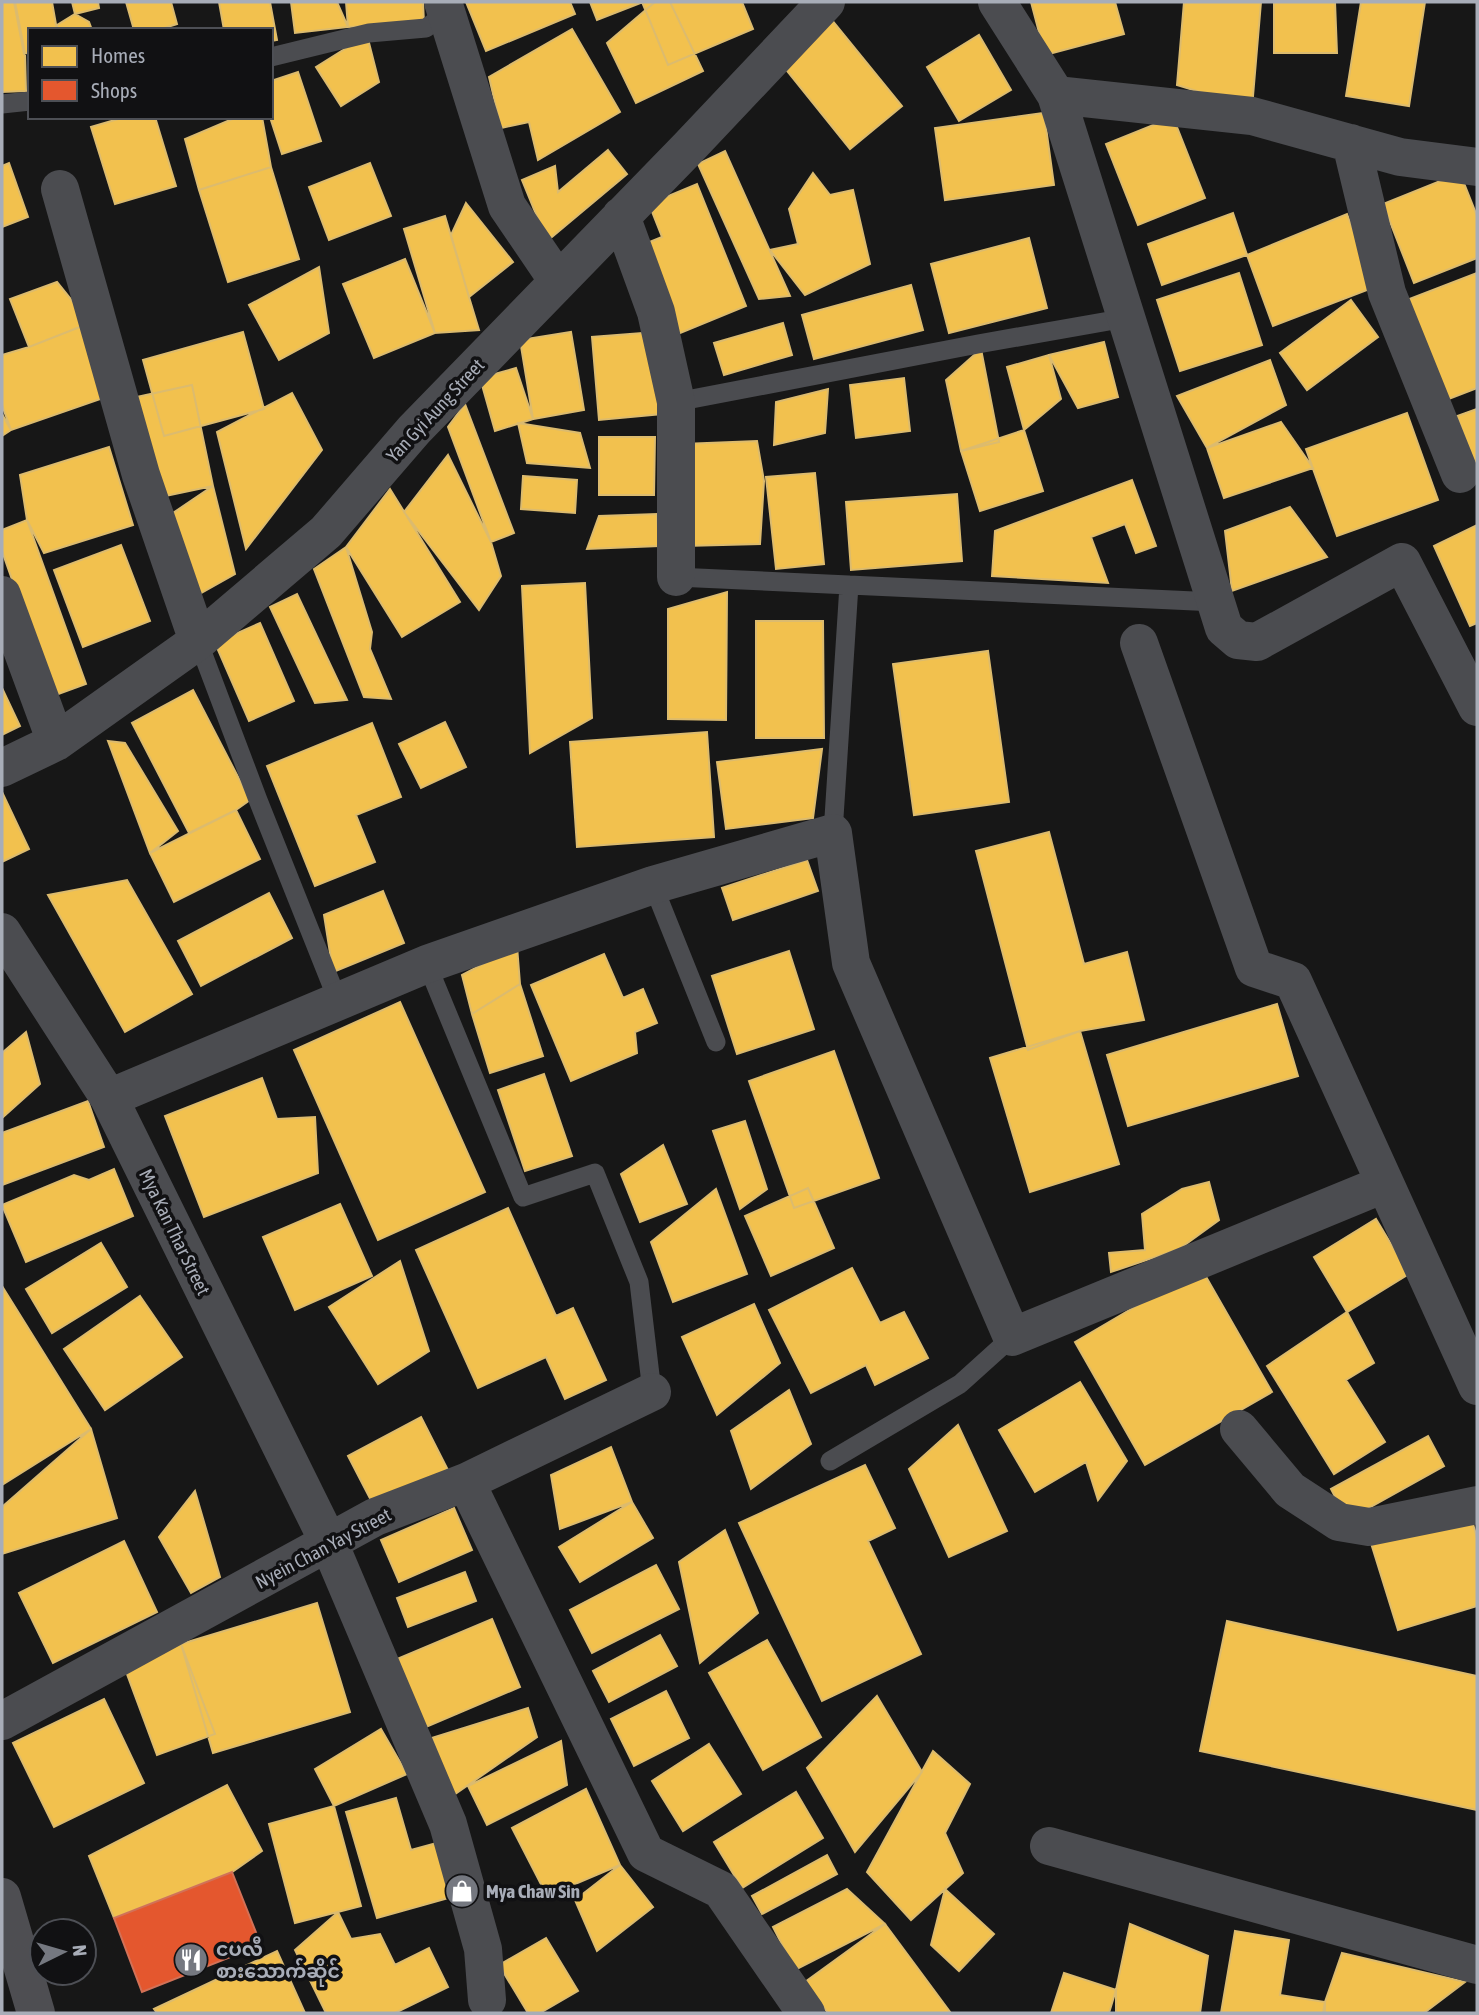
<svg xmlns="http://www.w3.org/2000/svg" width="1479" height="2015" viewBox="0 0 1479 2015" font-family="'Asap Condensed','Noto Sans Myanmar',sans-serif">
<style>
.homes{fill:#f2c14e;stroke:#dcbb6e;stroke-width:2}
.shops{fill:#e4572e;stroke:#d27157;stroke-width:2}
.lines{fill:none;stroke-linecap:round;stroke-linejoin:round}
.service{stroke:#4b4c50;stroke-width:19}
.minor{stroke:#4b4c50;stroke-width:38}
.trunk{stroke:#4e4e52;stroke-width:38}
.labels{text-anchor:middle;dominant-baseline:central;stroke-width:7;stroke-linejoin:round;paint-order:stroke}
.street-label{font-size:19px;fill:#a8adb8;stroke:#111113}
.poi-label{font-size:19px;font-weight:bold;fill:#a8adb8;stroke:#111113;text-anchor:start}
</style>
<rect width="100%" height="100%" fill="#171717"/>
<path class="homes" d="M2,2h13l10,51 1,38 -24,1z
M14,2h38l5,28h-27v22l-6,2z
M72,2h26l1,6 -24,6z
M126,2h45l6,22 -19,6h-24z
M219,2h51l7,38 -6,1v-11h-47z
M291,2h46l11,25 -53,6z
M346,2h77l1,21 -76,4z
M466,2h104l5,12 -89,37z
M590,2h53l-46,18z
M642,2h100l11,27 -85,36z
M655,2h15l33,69 -67,32 -29,-60z
M1031,2h84l9,32 -79,21z
M1184,2h77l-9,106 -75,-23z
M1274,2h61l2,51h-63z
M1361,2h64l-16,104 -63,-10z
M75,14l14,8 3,8h-35v-5z
M831,19l71,87 -52,43 -71,-88z
M572,29l48,83 -82,48 -9,-38 -28,6 -12,-51z
M367,35l12,47 -38,24 -25,-39z
M979,35l32,55 -52,31 -32,-54z
M298,72l23,69 -39,13 -12,-37 1,-36z
M1044,113l10,72 -109,15 -10,-72z
M125,117h30l21,69 -61,18 -24,-77z
M237,117h25l9,50 -72,23 -14,-51z
M1173,117l32,81 -67,27 -32,-81z
M608,150l19,24 -80,67 -25,-61 33,-14 3,26z
M725,151l65,145 -31,3 -61,-135z
M9,163l19,54 -26,10v-61z
M370,163l21,53 -62,24 -20,-53z
M271,167l28,92 -71,23 -29,-92z
M813,173l17,22 23,-5 17,74 -65,31 -35,-45 28,-6 -9,-35z
M1460,173l17,43v42l-63,25 -31,-79z
M697,184l49,122 -73,30 -36,-89 25,-10 -13,-33z
M466,203l47,59 -44,35 -18,-62z
M1233,213l14,42 -85,30 -14,-41z
M1347,214l28,73 -102,39 -26,-71z
M445,216l24,81 10,33 -44,3 -31,-104z
M1029,238l18,70 -98,25 -18,-69z
M405,259l30,74 -61,25 -31,-74z
M319,267l10,66 -50,27 -30,-55z
M1239,273l23,72 -82,26 -23,-71z
M1477,273v115l-36,14 -37,-101z
M57,282l33,41 -61,24 -19,-48z
M911,285l12,45 -109,29 -12,-44z
M1351,300l27,37 -71,53 -27,-37z
M90,323l25,71 -104,36 -9,-25v-50l27,-8z
M783,323l9,32 -68,20 -10,-32z
M243,332l21,77 -100,27 -21,-76z
M571,332l13,78 -51,9 -13,-79z
M655,332l7,82 -63,6 -7,-83z
M1104,342l14,55 -40,11 -29,-53z
M981,349l18,93 -38,9 -15,-71z
M1049,355l12,44 -37,31 -17,-63z
M1270,360l16,45 -79,43 -30,-52z
M516,368l17,51 -38,12 -15,-53z
M904,378l6,53 -54,7 -6,-53z
M192,385l21,101 -62,13 -19,-101z
M828,389l-3,44 -51,12 2,-43z
M292,393l30,57 -76,99 -29,-117z
M465,404l49,129 -23,9 -43,-115z
M1477,409v63l-20,-56z
M1407,413l31,87 -101,36 -31,-87z
M2,414l9,16 -9,6z
M1281,422l32,46 -89,30 -17,-50z
M518,423l62,10 10,35 -63,-5z
M1024,430l19,61 -63,20 -19,-60z
M599,437h56l-1,58h-55z
M757,441l7,40 -4,63 -75,2 -2,-102z
M109,447l24,78 -89,28 -17,-33 -7,-45z
M448,455l43,87 10,34 -22,34 -75,-98z
M815,473l9,91 -48,5 -10,-92z
M523,476l54,4 -2,33 -54,-4z
M1132,480l24,66 -20,7 -11,-29 -34,13 17,46 -116,-7 3,-45z
M213,486l22,88 -48,27 -20,-84z
M390,489l70,113 -58,35 -56,-90z
M957,494l5,67 -111,9 -5,-68z
M1290,507l37,50 -95,34 -7,-60z
M657,514l2,32 -72,3 12,-33z
M27,520l59,164 -33,12 -51,-145v-21z
M1477,525v98l-7,3 -36,-80z
M121,545l29,76 -67,26 -29,-77z
M346,547l26,85 -2,17 21,50 -27,-2 -50,-128z
M585,583l7,135 -62,35 -8,-167z
M727,592l-1,128 -58,-1v-110z
M297,594l50,106 -32,3 -45,-96z
M756,621h67l1,117h-68z
M260,623l34,78 -45,20 -34,-78z
M988,651l21,151 -95,13 -21,-151z
M2,688l18,38 -18,9z
M193,690l57,110 -14,10 -47,23 -57,-110z
M445,722l21,45 -45,21 -22,-44z
M372,723l29,74 -45,18 19,47 -60,24 -48,-120z
M707,732l7,105 -137,10 -7,-105z
M108,741l17,2 53,88 -28,22z
M822,749l-9,69 -87,11 -9,-67z
M2,792l27,57 -27,13z
M236,810l24,49 -86,43 -24,-49z
M1049,832l35,132 43,-12 17,68 -64,11 -52,19 -52,-199z
M807,860l11,31 -85,29 -11,-32z
M127,880l65,114 -67,38 -77,-137z
M383,891l21,52 -71,29 -9,-57z
M269,893l23,45 -91,48 -23,-45z
M517,946l3,38 -48,30 -10,-39z
M789,951l25,78 -77,25 -25,-78z
M604,954l19,44 20,-9 14,34 -22,9 2,21 -66,28 -40,-96z
M520,984l23,72 -53,17 -18,-59z
M400,1002l85,190 -107,48 -84,-190z
M1277,1004l21,72 -170,50 -21,-71z
M1080,1031l39,133 -89,28 -40,-134z
M26,1032l14,52 -38,34v-65z
M834,1051l45,127 -85,30 -45,-127z
M544,1074l28,82 -47,15 -27,-81z
M262,1078l15,41 38,-2 3,56 -114,44 -39,-101z
M88,1101l16,46 -102,38v-52z
M745,1121l22,68 -27,20 -27,-78z
M663,1145l24,59 -47,18 -19,-48z
M114,1169l19,47 -107,46 -24,-57 72,-30 15,5z
M1209,1182l10,38 -40,29 -68,23 -2,-19 36,-3 -3,-36 40,-25z
M808,1188l26,60 -63,28 -26,-60z
M716,1189l31,85 -74,28 -22,-60z
M340,1204l32,72 -77,34 -32,-73z
M508,1208l48,108 17,-8 33,72 -41,19 -19,-42 -68,31 -62,-138z
M1376,1219l33,55 -62,38 -33,-55z
M101,1243l26,44 -75,46 -26,-44z
M400,1261l29,90 -51,33 -49,-77z
M852,1268l28,55 24,-11 24,46 -53,27 -9,-20 -55,28 -42,-83z
M1201,1268l71,124 -127,73 -70,-123z
M2,1286l89,143 -89,56z
M140,1296l42,61 -77,53 -41,-61z
M754,1304l26,59 -63,52 -35,-78z
M1347,1312l27,51 -28,17 39,62 -51,32 -67,-108z
M1080,1382l47,79 -29,39 -12,-38 -51,30 -36,-62z
M789,1390l22,54 -60,45 -20,-58z
M421,1417l29,57 -73,38 -29,-56z
M958,1425l49,106 -58,26 -40,-88z
M91,1429l26,89 -115,36v-47z
M1428,1436l16,30 -97,54 -16,-31z
M611,1447l21,55 -72,27 -9,-54z
M865,1465l30,63 -27,13 53,113 -99,47 -83,-178z
M195,1491l25,86 -29,16 -32,-56z
M632,1502l21,36 -73,44 -21,-35z
M454,1508l18,42 -73,32 -18,-42z
M1469,1510l8,28v68l-79,24 -28,-90z
M725,1530l33,83 -58,50 -21,-101z
M124,1541l33,71 -104,51 -34,-70z
M656,1565l23,44 -87,44 -22,-43z
M465,1572l11,29 -68,26 -11,-29z
M317,1603l33,109 -137,41 -32,-109z
M492,1619l28,68 -94,40 -29,-68z
M1227,1621l250,55v134l-277,-59z
M660,1635l17,31 -68,36 -16,-31z
M767,1640l54,97 -58,33 -54,-97z
M181,1644l34,90 -58,21 -33,-89z
M666,1691l23,47 -55,28 -23,-47z
M877,1696l45,76 -67,80 -48,-84z
M104,1699l40,84 -90,44 -41,-84z
M528,1708l9,29 -86,60 -19,-59z
M381,1729l26,45 -73,32 -19,-37z
M561,1741l6,44 -80,40 -19,-39z
M709,1744l32,50 -58,37 -31,-50z
M933,1751l37,33 -25,49 18,40 -52,47 -44,-48z
M227,1785l35,66 -30,21 -118,46 -25,-62z
M586,1789l34,76 -73,31 -35,-68z
M796,1792l27,46 -81,50 -28,-46z
M396,1798l15,52 33,-9 15,54 -82,23 -31,-106z
M334,1806l27,100 -66,17 -26,-99z
M827,1855l10,19 -75,40 -10,-18z
M620,1865l33,42 -56,44 -22,-51z
M847,1889l38,35 -90,46 -22,-43z
M945,1889l49,45 -35,37 -28,-26z
M338,1912l13,27 29,-5 15,31 34,-17 19,39 -53,26h-69l-31,-63z
M885,1924l65,88 -2,1h-120l-23,-31z
M1130,1924l78,32 -8,57h-84v-23z
M1235,1931l54,9 -9,55 45,7 -2,11h-102z
M546,1938l32,53 -38,22h-12l-29,-48z
M277,1951l28,62h-148l-3,-4z
M1342,1953l123,29 -41,31h-99v-11z
M1064,1973l52,17 -7,23h-58z"/>
<path class="shops" d="M232,1872l29,73 -119,47 -28,-74z"/>
<g class="lines">
<path class="service" d="M271,57l98,-24 57,-5 20,-15
M2,104l28,-3
M676,402l302,-58 148,-26
M676,577l540,25
M198,641l60,159 80,201
M833,833l16,-248
M653,885l63,157
M427,964l96,233 72,-24 44,109 13,110
M830,1461l130,-77 52,-47"/>
<path class="minor" d="M443,2l64,204 51,75
M997,2l59,93 168,533 14,12 19,2 145,-80 75,145
M1056,95l196,21 148,41 77,10
M1351,143l36,150 73,181
M60,189l81,286 57,166
M621,216l35,96 20,90v175
M2,595l54,147
M1139,643l115,325 39,13 184,405
M2,768l54,-26 142,-101 128,-109 88,-102 275,-283 137,-145
M2,932l107,166 220,445 119,281 35,125 4,51
M109,1098l318,-134 226,-79 180,-52 18,130 161,374 372,-153
M1239,1429l51,61 49,32 30,5 108,-22
M466,1482l180,371 75,37 85,123
M2,1721l373,-204 91,-35 186,-90
M1049,1846l428,119"/>
<path class="trunk" d="M2,1897l34,116"/>
</g>
<defs>
<g id="shop-disc" transform="scale(1.75)"><circle r="9.5" fill="#757880" stroke="#111113"/><path d="M-5-2.5h2.3a2.7 3.5 0 0 1 5.4 0H5L5.5 6h-11ZM-1.5-2.5h3a1.5 2.3 0 0 0-3 0Z" fill="#fff"/></g>
<g id="restaurant-disc" transform="scale(1.75)"><circle r="9.5" fill="#757880" stroke="#111113"/><path d="M-5-6h1v4h1v-4h1v4h1v-4h1v5L-1.5 .5V6h-2V.5L-5-1ZM5-6V6H3V1.5H1.5Q1.5-4 5-6Z" fill="#fff"/></g>
</defs>
<g fill-rule="evenodd">
<use href="#shop-disc" x="462" y="1891"/>
<use href="#restaurant-disc" x="191" y="1960"/>
</g>
<g class="labels">
<g class="street-label">
<text transform="translate(435 410) rotate(-47)">Yan Gyi Aung Street</text>
<text transform="translate(175 1232) rotate(64)">Mya Kan Thar Street</text>
<text transform="translate(323 1548) rotate(-28)">Nyein Chan Yay Street</text>
</g>
<g class="poi-label">
<text x="486" y="1891">Mya Chaw Sin</text>
<text x="216" y="1949">ငပလီ<tspan x="216" dy="22">စားသောက်ဆိုင်</tspan></text>
</g>
</g>
<rect width="1479" height="2015" fill="none" stroke="#a8adb8" stroke-width="7"/>
<rect x="28" y="28" width="245" height="91" fill="#111113" stroke="#4d4f55" stroke-width="2"/>
<rect x="42" y="46" width="35" height="21" fill="#f2c14e" stroke="#4d4f55" stroke-width="2"/>
<text x="91" y="63" font-size="21" fill="#a8adb8">Homes</text>
<rect x="42" y="80" width="35" height="21" fill="#e4572e" stroke="#4d4f55" stroke-width="2"/>
<text x="91" y="98" font-size="21" fill="#a8adb8">Shops</text>
<g transform="translate(63 1952) rotate(85)"><circle r="33" fill="#111113" stroke="#4d4f55" stroke-width="2"/>
<path d="M0-5L12 26L0 18L-12 26Z" fill="#757880"/>
<text y="-10" font-size="19" font-weight="bold" text-anchor="middle" fill="#a8adb8">N</text>
</g>
</svg>
